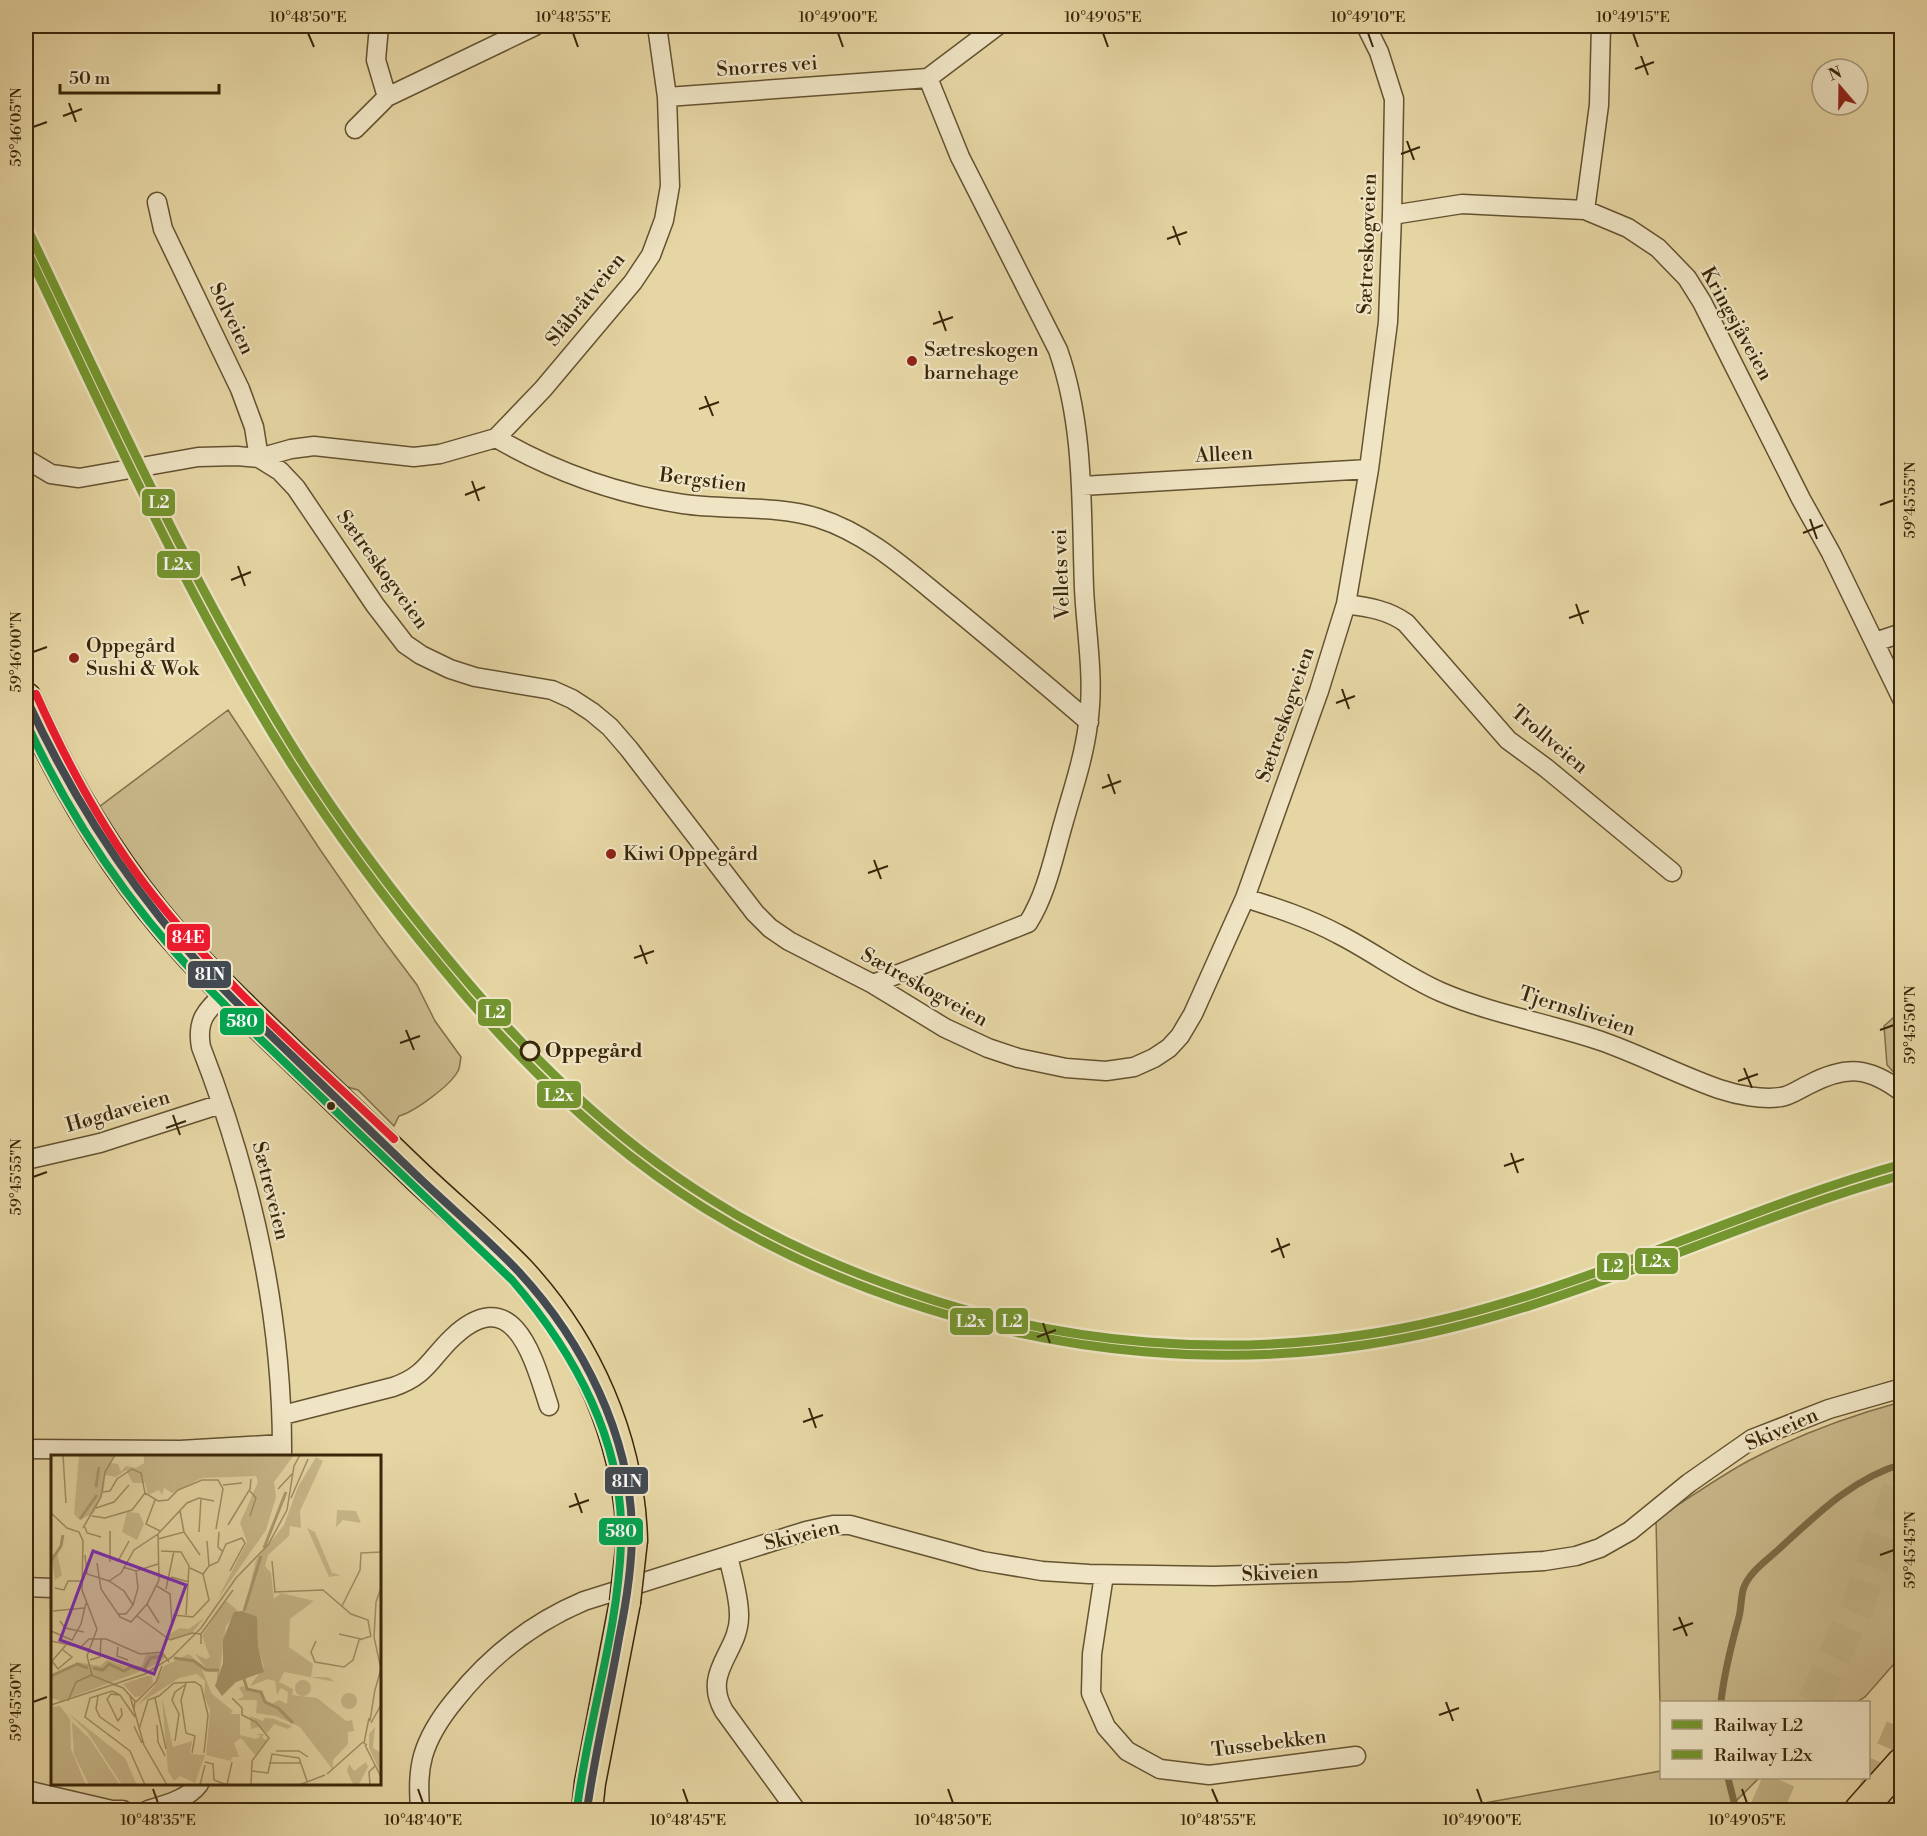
<svg xmlns="http://www.w3.org/2000/svg" width="1927" height="1836" viewBox="0 0 1927 1836" font-family="'Libre Bodoni',serif">
<style>
.green{fill:#c9b88a;stroke:#816f4a;stroke-width:1.5}
.lines{fill:none;stroke-linecap:round;stroke-linejoin:round}
.stream{stroke:#7d6c46;stroke-width:7}
.motorway-tunnel{stroke:#c3b385;stroke-width:33;stroke-dasharray:33 16;stroke-linecap:butt}
.minor-casing{stroke:#645230;stroke-width:21}
.primary-casing{stroke:#392609;stroke-width:33}
.minor{stroke:#efe4c4;stroke-width:18}
.primary{stroke:#e6d6a4;stroke-width:30}
.primary-bridge-casing{stroke:#392609;stroke-width:33;stroke-linecap:butt}
.primary-bridge{stroke:#e6d6a4;stroke-width:30}
.bus-1-casing{stroke:#efe4c4;stroke-width:12}
.bus-2-casing{stroke:#efe4c4;stroke-width:12}
.bus-3-casing{stroke:#efe4c4;stroke-width:12}
.bus-1{stroke:#424a52;stroke-width:8}
.bus-2{stroke:#00a651;stroke-width:8}
.bus-3{stroke:#ed1b2f;stroke-width:8}
.rail-1-casing{stroke:#efe4c4;stroke-width:14}
.rail-2-casing{stroke:#efe4c4;stroke-width:14}
.rail-1{stroke:#74962f;stroke-width:9}
.rail-2{stroke:#74962f;stroke-width:9}
.ticks{fill:none;stroke:#392609;stroke-width:2}
.poi-dot{fill:#8f2418;stroke:#efe4c4;stroke-width:2}
.stop-dot{fill:#efe4c4;stroke:#392609;stroke-width:3}
.bus-dot{fill:#392609;stroke:#efe4c4;stroke-width:2}
.labels{text-anchor:middle;dominant-baseline:central;stroke-width:4.5;stroke-linejoin:round;paint-order:stroke}
.street-label{font-size:20px;fill:#392609;stroke:#efe4c4}
.poi-label{font-size:20px;fill:#392609;stroke:#efe4c4;text-anchor:start}
.stop-label{font-size:20px;font-weight:bold;fill:#392609;stroke:#efe4c4;text-anchor:start}
.inset-river{fill:none;stroke:#ab9a6f;stroke-width:3}
.inset-road{fill:none;stroke:#a19066;stroke-width:1.5}
.view{fill:#7b2cbf;fill-opacity:0.15;stroke:#7b2cbf;stroke-width:3}
.inset-edge{fill:none;stroke:#392609;stroke-width:3}
.line-badge{stroke:#efe4c4;stroke-width:2}
.badge-label{font-size:16px;text-anchor:middle;font-weight:bold;fill:#fff}
.neatline{fill:none;stroke:#392609;stroke-width:2}
.ticks-label{font-size:15px;text-anchor:middle;fill:#392609}
</style>
<rect width="100%" height="100%" fill="#e6d6a4"/>
<filter id="stains"><feTurbulence type="fractalNoise" baseFrequency=".00333" numOctaves="4"/><feColorMatrix values="0 0 0 0 .2 0 0 0 0 .09 0 0 0 0 .02 0 0 0 .5 -.17"/></filter>
<radialGradient id="worn" r=".72"><stop offset=".6" stop-color="#630" stop-opacity="0"/><stop offset="1" stop-color="#630" stop-opacity=".3"/></radialGradient>
<path class="green" d="M228,710l93,141 57,82 39,52 18,36 26,36c-1,4 -1,11 -3,14 -8,15 -44,41 -59,45l-5,10 -36,-36 -14,-4 -48,-44 -130,-135 -71,-97z
M1901,1011v69l-14,-15 -3,-39z
M1901,1402v254l-36,41 -8,5h-195l-1,51 -5,-234c31,-19 62,-42 94,-59 48,-25 99,-44 151,-58z
M1661,1771l1,7h97l-32,32h-262l3,-4z"/>
<g class="lines">
<path class="stream" d="M1721,1702c3,-29 10,-56 18,-85 2,-8 2,-18 4,-27 5,-17 23,-29 36,-41 36,-33 74,-71 123,-85
M1728,1778l8,32"/>
<path class="motorway-tunnel" d="M1814,1702l45,-100 43,-122
M1873,1795l29,-67
M1766,1810l14,-32"/>
<g class="minor-casing">
<path id="minor" d="M379,26l-3,34 11,37
M667,97l261,-19 69,-52
M355,129l32,-32 148,-71
M157,202l6,27 77,160 14,38 5,31
M1585,210l14,-105 2,-79
M1392,215l70,-11 123,6 43,18 30,20 29,30 15,24 99,197 30,54 71,146
M496,438l47,-49 90,-107 18,-27 13,-35 6,-34 -3,-89 -10,-71
M259,458l32,-9 23,-3 100,11 26,-3 56,-16c57,33 121,56 187,66 42,6 95,1 135,14 51,16 91,54 132,87 47,39 93,77 139,117
M26,459l25,15 28,4 119,-21 39,-1 22,2 21,13 16,17 79,117 30,39 16,11 29,14 25,8 77,13 20,9 20,13 18,15 19,22 126,164 15,15 19,13 84,43 72,44 43,20 30,10 48,10 40,3 28,-4 20,-9 15,-10 11,-12 13,-22 52,-116 74,-207 27,-87 23,-135 19,-147 4,-107 2,-116 -15,-47 -13,-26
M1082,486l287,-17
M1346,604c22,3 42,6 60,19l102,117 38,28 126,104
M1875,642l27,-9
M1245,898c32,10 63,20 93,36 34,17 68,43 103,58 51,22 107,31 160,49 40,14 78,34 118,48 18,6 43,11 62,8 9,-1 20,-9 29,-13 37,-19 59,-17 92,8
M873,984l155,-61c19,-30 26,-68 36,-102 9,-32 20,-64 24,-97 7,-44 -2,-91 -4,-136 -3,-80 1,-161 -26,-238l-98,-193 -32,-79
M226,992c-19,18 -30,27 -25,55 51,131 82,268 81,409
M26,1160l74,-17 121,-39
M283,1415l110,-28c33,-11 37,-28 59,-49 62,-59 82,22 97,68
M26,1449l154,1 102,-6
M728,1556c4,18 11,40 11,59 1,37 -38,56 -15,96l72,99
M1104,1575l-12,79 -1,39 15,34 21,24 33,18 49,6 147,-19
M26,1587l26,1
M26,1790l86,20h11
M148,1810c17,-5 40,-11 51,-26
M420,1810c-1,-18 -2,-36 3,-54 6,-21 18,-39 32,-56 35,-44 77,-77 129,-99l222,-70 27,-6h17l132,36 60,10 47,3 125,2 135,-4 195,-11 32,-5 24,-8 30,-17 59,-48 63,-44 77,-30 73,-21"/>
</g>
<g class="primary-casing">
<path id="primary" d="M26,698c41,93 94,179 163,255 30,33 62,63 94,94 45,43 89,86 134,129 34,32 70,62 102,95 68,73 110,169 113,269
M587,1810l3,-27 35,-181
M1860,1810l42,-47"/>
</g>
<use href="#minor" class="minor"/>
<use href="#primary" class="primary"/>
<g class="primary-bridge-casing">
<path id="primary-bridge" d="M625,1602l7,-62"/>
</g>
<use href="#primary-bridge" class="primary-bridge"/>
<g class="bus-1-casing">
<path id="bus-1" d="M26,698c52,113 119,214 208,302 59,57 119,114 178,171 35,34 73,65 106,100 65,70 113,165 114,261 0,36 -6,72 -13,106 -10,58 -24,114 -32,172"/>
</g>
<g class="bus-2-casing">
<path id="bus-2" d="M26,722c49,107 117,203 201,285l285,273c63,73 113,164 109,263 -3,90 -33,177 -44,266"/>
</g>
<g class="bus-3-casing">
<path id="bus-3" d="M36,694c30,67 65,133 110,192 72,94 163,172 248,253"/>
</g>
<use href="#bus-1" class="bus-1"/>
<use href="#bus-2" class="bus-2"/>
<use href="#bus-3" class="bus-3"/>
<g class="rail-1-casing">
<path id="rail-1" d="M26,226c85,177 166,359 270,526 46,73 98,142 153,208 76,92 161,177 263,240 69,44 146,76 224,101 137,43 284,55 426,34 189,-27 358,-120 540,-171"/>
</g>
<g class="rail-2-casing">
<path id="rail-2" d="M26,249c83,173 161,350 264,513 46,72 98,141 153,207 75,92 160,176 261,239 69,43 146,77 224,101 141,44 290,58 436,36 188,-27 356,-119 538,-170"/>
</g>
<use href="#rail-1" class="rail-1"/>
<use href="#rail-2" class="rail-2"/>
</g>
<path class="ticks" d="M308,33l6,14M573,33l5,14M838,33l5,14M1103,33l5,14M1368,33l5,14M1633,33l5,14M1641,56l7,19M1635,69l19,-7M69,103l7,19M63,116l19,-7M33,127l14,-5M1407,141l7,19M1401,154l19,-7M1173,226l7,19M1167,239l20,-7M939,311l7,20M933,324l20,-7M705,396l8,20M699,409l20,-7M472,481l7,20M465,495l20,-8M1880,505l14,-5M1810,519l7,20M1803,533l20,-8M238,566l7,20M231,580l20,-8M1576,604l7,20M1569,618l20,-7M33,652l14,-5M1342,689l7,20M1336,703l19,-7M1108,774l7,20M1102,788l19,-7M874,860l7,19M868,873l20,-7M640,945l7,19M634,958l20,-7M406,1030l8,20M1880,1030l14,-5M400,1043l20,-7M1744,1068l8,20M1738,1081l20,-7M173,1115l7,20M166,1128l20,-7M1511,1153l7,20M1504,1166l20,-7M33,1177l14,-5M1277,1238l7,20M1271,1252l19,-8M1043,1323l7,20M1037,1337l19,-7M809,1408l7,20M803,1422l20,-7M575,1493l7,20M569,1507l20,-7M1880,1555l14,-5M1679,1617l8,19M1673,1630l20,-7M33,1702l14,-5M1446,1702l7,19M1439,1715l20,-7M153,1789l5,14M418,1789l5,14M683,1789l5,14M948,1789l5,14M1212,1789l6,14M1477,1789l5,14M1742,1789l5,14"/>
<g class="poi-dot">
<circle cx="912" cy="361" r="6"/>
<circle cx="74" cy="658" r="6"/>
<circle cx="611" cy="854" r="6"/>
</g>
<circle class="stop-dot" cx="530" cy="1051" r="9"/>
<circle class="bus-dot" cx="331" cy="1106" r="5"/>
<g class="labels">
<g class="street-label">
<text transform="translate(767 67) rotate(-4)">Snorres vei</text>
<text transform="translate(1368 244) rotate(-88)">Sætreskogveien</text>
<text transform="translate(586 300) rotate(-51)">Slåbråtveien</text>
<text transform="translate(231 319) rotate(64)">Solveien</text>
<text transform="translate(1736 324) rotate(61)">Kringsjåveien</text>
<text transform="translate(1224 455) rotate(-3)">Alleen</text>
<text transform="translate(703 481) rotate(7)">Bergstien</text>
<text transform="translate(382 570) rotate(54)">Sætreskogveien</text>
<text transform="translate(1062 574) rotate(-92)">Vellets vei</text>
<text transform="translate(1286 715) rotate(-71)">Sætreskogveien</text>
<text transform="translate(1549 740) rotate(40)">Trollveien</text>
<text transform="translate(924 988) rotate(29)">Sætreskogveien</text>
<text transform="translate(1577 1012) rotate(18)">Tjernsliveien</text>
<text transform="translate(118 1112) rotate(-16)">Høgdaveien</text>
<text transform="translate(270 1191) rotate(76)">Sætreveien</text>
<text transform="translate(1782 1430) rotate(-24)">Skiveien</text>
<text transform="translate(802 1536) rotate(-13)">Skiveien</text>
<text transform="translate(1280 1574) rotate(-2)">Skiveien</text>
<text transform="translate(1269 1744) rotate(-7)">Tussebekken</text>
</g>
<g class="poi-label">
<text x="924" y="350">Sætreskogen<tspan x="924" dy="23">barnehage</tspan></text>
<text x="86" y="646">Oppegård<tspan x="86" dy="23">Sushi &amp; Wok</tspan></text>
<text x="623" y="854">Kiwi Oppegård</text>
</g>
<g class="stop-label">
<text x="545" y="1051">Oppegård</text>
</g>
</g>
<g transform="translate(51 1455)">
<rect width="330" height="330" fill="#e6d6a4"/>
<path d="M28,0h35l-3,8 7,1 3,8 5,-6 10,2 8,-5v-8h150l-20,27 2,15 -10,33 -49,70 30,-58 -7,-19 18,-41 -2,-6 -54,2 -30,15 -8,-5 -2,7 -3,-5 -11,5 -3,-12h-12l-7,-13 -10,7 -11,-2 -1,15 -10,23 -14,7 -6,-6zM265,2l7,4 -23,50 1,17 -11,-2 -1,10 -21,19 -3,11 6,7 3,26 7,-6 33,8 -24,18 -1,28 24,17 -2,13h17l7,5 -51,-10 -5,10 14,7 -1,6 25,3 29,23 6,-1 2,11 -6,1v12l-15,16v10l-33,-43 -24,-11 -20,-3 1,-13h-20l7,-4 -5,-8 3,-2 18,6 10,13 9,-5 8,4 1,-12 -7,-4 -4,7 -2,-14 -7,-2 -18,7 14,-19 -6,-21 -1,-25 -13,-10 12,-51 28,-35 14,-38zM286,55l19,1 5,12 -18,-3 -7,7zM76,57l12,1 5,11 -7,16 -15,-8zM256,73l8,4 17,41 9,2 -12,2zM6,98l5,22 -7,5 -4,-25zM174,145l13,11 -12,15 -9,63v-17h-8l-14,-18 11,5 4,-2 -8,-21zM153,163l-11,14 -22,8 -5,-4 14,-8 9,1zM111,197l4,5 -6,5 -24,11 -75,28 -10,-3v-24l17,-5 9,-7 23,4 7,-6 21,7 14,-1 4,-12zM138,199l11,11 12,29 21,17 -3,3h10v21l16,4 5,-3 -5,-2h8l-2,4 5,2 -12,15 -14,-17 -7,5 5,14h-7l-1,4 -25,-6 4,-45 -6,-14 1,-15 -8,-7 -18,4 -42,27 17,-18 10,-21zM96,221h5l1,7 -13,13 -5,1 -12,-13zM244 233a8 8 0 1 1 16 0a8 8 0 1 1-16 0ZM290 246a8 8 0 1 1 16 0a8 8 0 1 1-16 0ZM111,243l11,49 19,-6 -2,13 15,1 -10,28 -15,-7 -6,5 -6,-10zM9,251l10,13 1,30 15,36h-35v-78zM16,257l58,46 12,27h-15l-34,-52zM199,261l13,5 2,-3 9,1 18,7 -4,3 -14,-5 -7,9 -8,-6 -8,2zM21,267l18,17 30,46h-31l-15,-31zM324,272l-2,21 8,5v21l-12,-26v-14zM315,307l2,5 -9,17h-6l-6,-13 2,-7 5,7z" fill="#c9b88a"/>
<path d="M191,156l15,6 1,29 6,26 -28,10 -14,14 -7,-10 8,-23v-23l11,-28z" fill="#ab9a6f"/>
<path class="inset-river" d="M45,32l3,-20M29,64l17,-24M213,93l22,-56M0,106l10,-15 2,-11M193,156l17,-55M123,203l20,3 12,9h13M42,213l10,2 6,-6 15,7 7,-4 13,3 6,-12 13,-2M0,221l26,-12 11,4M193,224l3,10 14,3 4,10 13,6 15,15"/>
<path class="inset-road" d="M12,0l3,48M172,30l19,-2M227,34l14,-15M199,36l6,7 -6,18M52,37l7,-1 7,-12 15,-10 9,4 4,20 13,8 10,-1 10,-10 24,-10h16l5,9 -7,40M240,43l17,-39M104,45l-9,24 14,7M45,53l18,-6 15,-17M236,55l7,-44 6,-11M129,56l4,21M0,58l17,16M41,61l13,2 27,-8 13,-17M177,70l22,-36 1,-10M34,72l2,6 14,4M16,73l12,4 4,9 -1,49 15,39 -10,27 5,19M32,73l18,-31 4,-25 10,-17M148,77l2,-34M168,77l-1,15 4,4M107,84l26,-7 16,23M110,96l20,1 8,14 -3,49M34,100l2,19 22,7 15,10 9,14M67,106l11,-20M221,106l3,31M59,107v-31M46,108l4,26 19,28 11,5 16,-18 12,-24 -1,-46M158,111l9,-4 8,-18 16,-6 3,5 -15,28M72,112l13,4 22,-7M152,119l6,-8 -2,-25M120,122l18,5M58,126l12,-8 13,-23 24,-16 29,-31 12,-5 15,3M106,131l13,8 2,29M4,133l9,2 4,-9h13M115,134l8,-38M223,137l49,-2 28,24 17,6 3,17M96,149l12,19M291,151l18,-36 1,-17 20,-1M330,151v26M2,156l31,-3M67,159h8l7,-9 5,-17 -2,-17M122,160l20,2 16,-17 -6,-26 -13,-6M86,161l33,24M9,166l5,7 19,4M0,176l21,9 9,-16 5,-21M150,179l32,-44M288,179l22,5M119,185l22,-7 9,1v10M0,186l38,8M265,186l-5,11 4,10 29,5 9,-7 6,-20 12,-4M30,192l8,-8h17l34,15 22,-2 7,10M67,192l-1,9 11,4M39,205l10,-3 1,-18M1,206l6,8 14,-12 -9,-7M1,206l14,-16M135,228l-5,17 5,33 9,3 -3,17M324,235l6,-21 -7,-32 2,-35 5,-14M68,240l-8,-1 -4,5 11,22 4,-6 -1,-7M47,241l-2,13 4,8 20,14M79,241l14,49 23,40M104,243l11,51M181,243l10,10v7l14,7 13,16 -17,23 -1,24M17,246l8,-19 15,-7 32,13 12,13 -1,8M85,247l20,-20 6,-16M0,250l94,-31 27,-17 29,-29 35,-50 32,-33 19,-35M84,262l-15,-22 -8,-4 -22,7 -5,19 45,34 15,34M319,266l5,-32M320,268l10,-18M106,270l1,17 7,14M83,271l8,17M88,274l9,-29 11,-4 15,-13 21,-1 6,4 7,29 -4,38M124,286l4,-27 -7,-14 3,-8 10,-7M314,290l16,32M316,290l-3,-2 5,-25M225,296h23l9,6M154,307l8,2 1,16 13,5M218,308h31M201,316l16,2 4,-19 27,4 8,23M276,319l36,-32M149,330l5,-20M176,330l5,-23M248,330l26,-10M319,330l-1,-13 6,-6"/>
<path class="view" d="M42,96l93,34 -32,89 -94,-34z"/>
<rect width="330" height="330" class="inset-edge"/>
</g>
<g class="line-badge">
<rect x="141" y="488" width="35" height="29" rx="6" fill="#74962f"/>
<rect x="156" y="550" width="45" height="29" rx="6" fill="#74962f"/>
<rect x="166" y="923" width="45" height="29" rx="6" fill="#ed1b2f"/>
<rect x="187" y="960" width="45" height="29" rx="6" fill="#424a52"/>
<rect x="477" y="998" width="35" height="29" rx="6" fill="#74962f"/>
<rect x="219" y="1007" width="46" height="29" rx="6" fill="#00a651"/>
<rect x="536" y="1080" width="46" height="29" rx="6" fill="#74962f"/>
<rect x="1634" y="1247" width="45" height="28" rx="6" fill="#74962f"/>
<rect x="1596" y="1252" width="34" height="29" rx="6" fill="#74962f"/>
<rect x="995" y="1307" width="34" height="28" rx="6" fill="#74962f"/>
<rect x="949" y="1307" width="45" height="29" rx="6" fill="#74962f"/>
<rect x="604" y="1466" width="45" height="29" rx="6" fill="#424a52"/>
<rect x="598" y="1517" width="46" height="29" rx="6" fill="#00a651"/>
</g>
<g class="badge-label">
<text x="159" y="508">L2</text>
<text x="178" y="570">L2x</text>
<text x="188" y="943">84E</text>
<text x="210" y="980">81N</text>
<text x="495" y="1018">L2</text>
<text x="242" y="1027">580</text>
<text x="559" y="1101">L2x</text>
<text x="1656" y="1267">L2x</text>
<text x="1613" y="1272">L2</text>
<text x="1012" y="1327">L2</text>
<text x="971" y="1327">L2x</text>
<text x="627" y="1487">81N</text>
<text x="621" y="1537">580</text>
</g>
<rect width="1927" height="1836" fill="none" stroke="#e6d6a4" stroke-width="66"/>
<rect x="1660" y="1701" width="210" height="78" fill="#efe4c4" stroke="#a69879" stroke-width="1.5"/>
<rect x="1672" y="1720" width="30" height="9" fill="#74962f" stroke="#a69879" stroke-width="1.5"/>
<text x="1714" y="1731" font-size="18" fill="#392609">Railway L2</text>
<rect x="1672" y="1750" width="30" height="9" fill="#74962f" stroke="#a69879" stroke-width="1.5"/>
<text x="1714" y="1761" font-size="18" fill="#392609">Railway L2x</text>
<g transform="translate(1840 87) rotate(340)"><circle r="28" fill="#efe4c4" stroke="#a69879" stroke-width="1.5"/>
<path d="M0-4.5L10 22L0 15L-10 22Z" fill="#8f2418"/>
<text y="-9" font-size="16" font-weight="bold" text-anchor="middle" fill="#392609">N</text>
</g>
<path d="M60 84v9h159v-9" fill="none" stroke="#392609" stroke-width="3"/>
<text x="69" y="84" font-size="18" fill="#392609" stroke="#efe4c4" stroke-width="4.5" paint-order="stroke">50 m</text>
<rect x="33" y="33" width="1861" height="1770" class="neatline"/>
<g class="ticks-label">
<text x="308" y="22">10°48'50"E</text>
<text x="573" y="22">10°48'55"E</text>
<text x="838" y="22">10°49'00"E</text>
<text x="1103" y="22">10°49'05"E</text>
<text x="1368" y="22">10°49'10"E</text>
<text x="1633" y="22">10°49'15"E</text>
<text transform="translate(16 127) rotate(-90)" y="5">59°46'05"N</text>
<text transform="translate(1910 500) rotate(-90)" y="5">59°45'55"N</text>
<text transform="translate(16 652) rotate(-90)" y="5">59°46'00"N</text>
<text transform="translate(1910 1025) rotate(-90)" y="5">59°45'50"N</text>
<text transform="translate(16 1177) rotate(-90)" y="5">59°45'55"N</text>
<text transform="translate(1910 1550) rotate(-90)" y="5">59°45'45"N</text>
<text transform="translate(16 1702) rotate(-90)" y="5">59°45'50"N</text>
<text x="158" y="1825">10°48'35"E</text>
<text x="423" y="1825">10°48'40"E</text>
<text x="688" y="1825">10°48'45"E</text>
<text x="953" y="1825">10°48'50"E</text>
<text x="1218" y="1825">10°48'55"E</text>
<text x="1482" y="1825">10°49'00"E</text>
<text x="1747" y="1825">10°49'05"E</text>
</g>
<rect width="100%" height="100%" filter="url(#stains)"/>
<rect width="100%" height="100%" fill="url(#worn)"/>
</svg>
